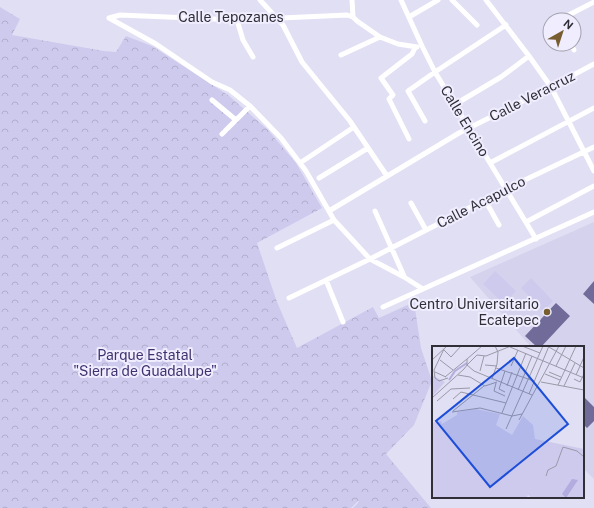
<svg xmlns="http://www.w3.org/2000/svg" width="594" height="508" viewBox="0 0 594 508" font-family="'Public Sans',sans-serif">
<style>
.built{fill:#d5d2ee}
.green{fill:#cecaee}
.park{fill:url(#park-crowns)}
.building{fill:#716b9a}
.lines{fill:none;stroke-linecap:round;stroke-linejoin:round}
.minor{stroke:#fff;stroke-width:5}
.poi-dot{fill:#775d2f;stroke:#efedfe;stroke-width:1.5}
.labels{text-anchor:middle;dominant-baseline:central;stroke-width:4;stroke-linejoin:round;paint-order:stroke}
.street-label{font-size:14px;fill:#302f37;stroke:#efedfe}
.poi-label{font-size:14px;fill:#302f37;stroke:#efedfe;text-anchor:end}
.park-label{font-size:14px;fill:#403270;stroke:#efedfe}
.inset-river{fill:none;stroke:#b2acdf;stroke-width:2}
.inset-road{fill:none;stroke:#9a99a8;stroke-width:1}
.view{fill:#1d4ed8;fill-opacity:0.15;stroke:#1d4ed8;stroke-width:2}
.inset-edge{fill:none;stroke:#302f37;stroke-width:2}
</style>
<defs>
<pattern id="park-crowns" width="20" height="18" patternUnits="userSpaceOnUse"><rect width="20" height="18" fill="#cecaee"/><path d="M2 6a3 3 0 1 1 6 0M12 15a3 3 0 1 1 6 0" fill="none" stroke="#b1aecd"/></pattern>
</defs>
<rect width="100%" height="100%" fill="#e1dff4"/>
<path class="built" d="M594,222v257l-11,-11v-121h-52l-61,-70z"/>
<path class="green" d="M495,271l21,20 -12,13 -21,-20z
M531,278l22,23 -10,10 -22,-23z"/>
<path class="park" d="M0,7l20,12 -8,16 92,16 12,1 10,-16 26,10 76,49 40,35 28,33 26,45 -65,35 20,59 20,46 76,-41 6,11 35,-16 7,46 11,33 -18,44 -28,29 45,54h-78l5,-5 1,-3 -8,8h-351z"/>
<path class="building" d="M594,281v23l-11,-10z
M556,303l14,13 -29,31h-4l-12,-11z
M583,396l11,11v14l-7,7 -4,-4z"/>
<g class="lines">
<path class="minor" d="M260,0l23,25 19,37 48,59 37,55
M352,0l1,17 4,4 23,16 18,7 19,3
M401,0l21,46 13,26 101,167
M452,0l25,25
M486,0l43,56 22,31 43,84
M409,17l29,-17
M109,18l47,26 56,38 18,8 20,16 31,32 25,33 28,49 36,39 34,18 19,12
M109,18l11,-3 117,5 110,-5 6,2
M237,20l6,20 10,17
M559,20l35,-18
M547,26l3,-1
M571,44l3,6
M341,55l39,-18
M212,100l24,20
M454,105l47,-28 28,-21
M425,121l-17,-30 27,-19 71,-47
M222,134l28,-28
M409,139l-20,-40 4,-4 -12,-17 31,-24 3,-6
M300,163l54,-36
M490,163l104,-55
M319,178l49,-30
M485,200l14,25
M411,203l15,27
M329,211l130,-78 92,-46 43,-23
M375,211l29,65
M526,222l68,-36
M277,248l57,-28
M326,280l17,42
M289,298l81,-39 136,-70 88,-42
M383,307l211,-95"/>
</g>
<circle class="poi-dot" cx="547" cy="312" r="4"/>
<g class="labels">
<g class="street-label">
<text x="231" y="17">Calle Tepozanes</text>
<text transform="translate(532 96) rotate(-27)">Calle Veracruz</text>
<text transform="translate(465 121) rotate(59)">Calle Encino</text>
<text transform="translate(481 202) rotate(-27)">Calle Acapulco</text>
</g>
<g class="poi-label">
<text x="539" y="304">Centro Universitario<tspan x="539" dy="16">Ecatepec</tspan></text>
</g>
<g class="park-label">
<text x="145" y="355">Parque Estatal<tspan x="145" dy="16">"Sierra de Guadalupe"</tspan></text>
</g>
</g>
<g transform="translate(432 346)">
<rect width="152" height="152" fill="#e1dff4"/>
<path d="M0,29l13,7 -13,15z" fill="#cecaee"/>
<path d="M44,63l24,5 -4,11 16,10 11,-19 10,9 2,14 49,10v49h-52l-4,-3 -2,3h-94v-75l9,-2 1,3 15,-9v-3z" fill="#cecaee"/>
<path d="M140,133l6,1 -12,18 -4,-4z" fill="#b2acdf"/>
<path class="inset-river" d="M17,34l6,-9 12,-8"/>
<path class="inset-road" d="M90,0l18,7M78,1l74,31M117,1l35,21M12,3l-10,21 1,8 4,3 9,-3M12,4l7,7 10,-11M45,9l-10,10 7,6 58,24M45,9l9,1 25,-10M0,14l15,-14M8,14l13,10M53,19l12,1M79,20l7,-16M124,20l10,-20M64,22l38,13M48,25l4,-15M3,26l11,5M117,26l12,5M113,28l15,6M26,29l12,2 15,9 12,-4M144,29l8,-18M13,31l22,-18M60,33l5,-15 1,-12 -3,-6M142,33l6,3 4,-8M109,36l43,8M64,37l-2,8 11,5M126,39l18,-39M75,40l5,-14M132,40l11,-23M86,44l14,-34M73,46l-6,-3 6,-18M97,48l20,-48M0,52l32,-29 3,-4v-6l15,-13M21,53l8,-7 45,11M5,55l14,-12 19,-1M27,56l9,-8M21,65l31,-25M20,66l28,-4 32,8 10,-2M70,67l24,-60M87,74l40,-74M74,83l37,-83M114,130l2,-6 8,-4 7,-19 14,4 7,6"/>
<path class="view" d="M82,12l54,66 -78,63 -54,-66z"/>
<rect width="152" height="152" class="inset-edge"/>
</g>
<g transform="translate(562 32) rotate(39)"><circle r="19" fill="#efedfe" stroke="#a3a1ae"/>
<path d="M0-3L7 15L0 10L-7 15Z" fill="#775d2f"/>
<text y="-6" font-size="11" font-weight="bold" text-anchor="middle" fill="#302f37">N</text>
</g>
</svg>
